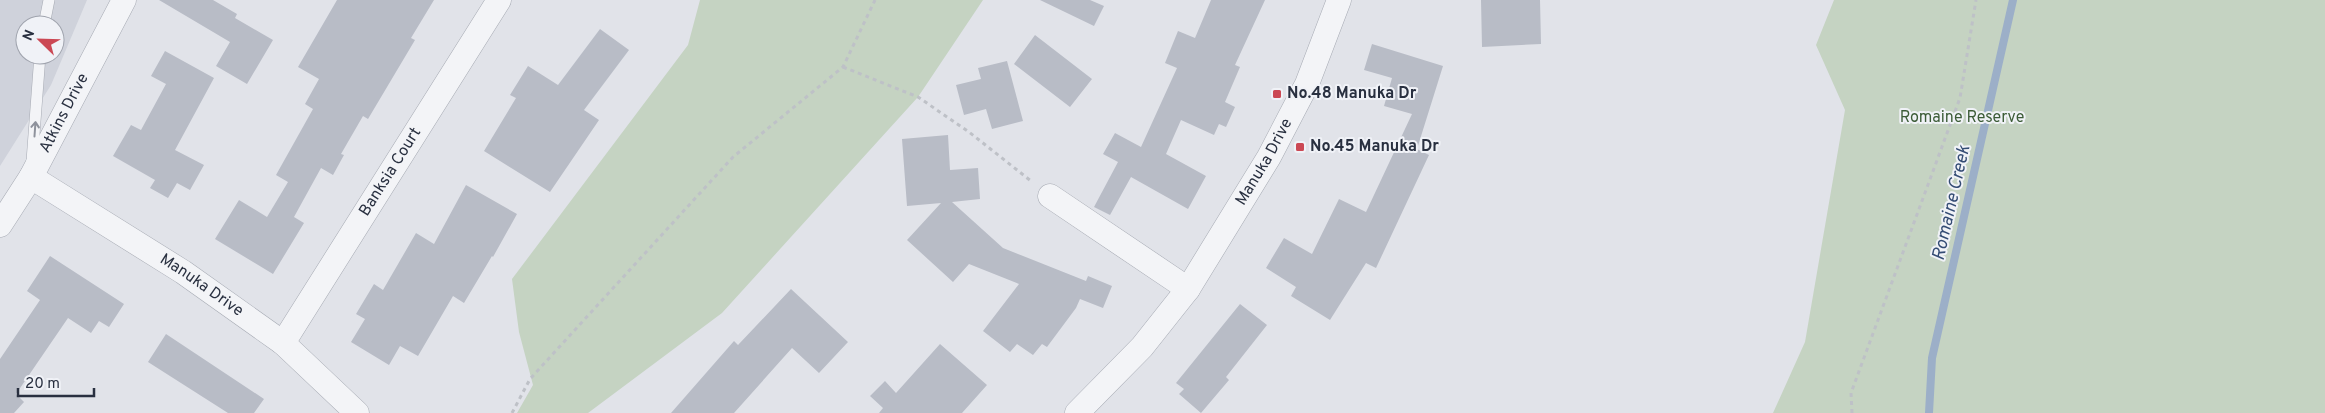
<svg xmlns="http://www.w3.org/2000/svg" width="2325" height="413" viewBox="0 0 2325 413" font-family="Overpass,sans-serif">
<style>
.built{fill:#cfd2db;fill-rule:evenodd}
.green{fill:#c5d3c2}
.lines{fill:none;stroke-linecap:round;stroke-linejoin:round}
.stream{stroke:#9cafc8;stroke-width:8}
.building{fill:#b8bcc6}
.service-casing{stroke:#a6aab3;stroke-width:12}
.minor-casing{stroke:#a6aab3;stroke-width:25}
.path{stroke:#bec1c7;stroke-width:3;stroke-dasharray:4 4;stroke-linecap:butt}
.service{stroke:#f3f4f7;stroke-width:11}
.minor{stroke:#f3f4f7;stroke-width:24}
.oneway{stroke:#8e929c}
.poi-dot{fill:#cb4854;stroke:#f0f2f7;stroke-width:2}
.labels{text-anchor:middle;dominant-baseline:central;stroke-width:4;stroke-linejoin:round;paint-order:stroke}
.poi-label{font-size:16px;font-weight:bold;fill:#293040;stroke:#f0f2f7;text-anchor:start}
.street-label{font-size:16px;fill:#293040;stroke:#f0f2f7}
.park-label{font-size:16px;fill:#3c5c37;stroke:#f0f2f7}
.water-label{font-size:18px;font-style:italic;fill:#344c74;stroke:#f0f2f7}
</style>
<rect width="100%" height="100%" fill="#e1e3e9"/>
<path class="built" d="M0,0h87l-36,85 -51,81zM25,25h30v30h-30z"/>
<path class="green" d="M700,0h283l-65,97 -196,216 -134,100h-71l16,-28 -14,-53 -7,-53 176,-234z
M1834,0h491v413h-552l32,-71 40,-232 -29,-65z"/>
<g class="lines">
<path class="stream" d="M1929,413l3,-55 81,-358"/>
</g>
<path class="building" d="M159,0h54l24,14 -2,4 38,22 -26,44 -31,-18 14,-24z
M337,0h97l-23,38 4,2 -47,79 -5,-3 -22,38 3,1 -11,20 -12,-7 -27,49 10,6 -31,51 -58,-35 24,-39 28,17 21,-35 -12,-7 37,-66 -8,-5 14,-25 -21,-12z
M1040,0h50l14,6 -10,20z
M1211,0h54l-30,65 5,2 -15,35 10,5 -9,20 -7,-3 -5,11 -33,-15 -15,34 40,22 -18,33 -57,-32 -21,38 -16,-8 24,-45 -15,-8 12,-21 26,14 36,-79 -12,-5 13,-32 17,7z
M1481,0h59l1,44 -59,3z
M600,29l29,21 -45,60 15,10 -49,72 -66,-41 32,-53 -6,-3 18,-29 30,19z
M1035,35l57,44 -22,28 -56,-43z
M1372,44l71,22 -26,83 12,6 -53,113 -10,-5 -36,57 -39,-24 5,-9 -30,-19 18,-30 28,16 27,-55 27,13 46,-98 -28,-8 8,-28 -28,-8z
M165,51l49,27 -39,72 29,15 -14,25 -13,-7 -9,15 -18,-10 5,-8 -42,-24 18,-31 10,5 25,-46 -15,-8z
M1007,61l16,60 -31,8 -6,-20 -22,6 -8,-30 25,-6 -3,-11z
M948,135l2,35 28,-2 2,31 -28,3 51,46 83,33 2,-5 24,10 -9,22 -23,-9 -4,9 -29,39 -5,-3 -9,11 -16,-11 -7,8 -27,-21 36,-47 -50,-20 -16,18 -46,-42 34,-37 -34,3 -5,-67z
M466,185l51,29 -24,43 -1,-1 -28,47 -11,-7 -35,60 -18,-10 -11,19 -38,-23 14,-23 -9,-5 18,-30 9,6 33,-57 18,11z
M50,256l74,48 -15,23 -10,-6 -8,12 -23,-15 -52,76 8,8 -10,11h-14v-54l40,-59 -13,-9z
M791,289l57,53 -29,31 -27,-25 -58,65h-63l63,-72 4,4z
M1240,304l27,21 -41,52 3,3 -28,33 -22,-19 5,-5 -8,-6z
M166,334l98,65 -10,14h-26l-80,-51z
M940,344l47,41 -25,28h-83l4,-5 -13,-12 15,-15 11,12z"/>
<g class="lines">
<g class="service-casing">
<path id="service" d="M44,25l5,-25
M32,161l8,-106"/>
</g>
<g class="minor-casing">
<g id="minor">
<path id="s1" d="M31,177l152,95 100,71 74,70"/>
<path d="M1050,196l138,93"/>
<path id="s2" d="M0,225l31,-48 93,-177"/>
<path id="s3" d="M283,343l216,-343"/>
<path id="s4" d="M1077,413l65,-66 46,-58 81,-132 38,-73 32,-84"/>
</g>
</g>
<path class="path" d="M843,67l75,30 51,35 62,49
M512,413l18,-34 203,-222 110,-90 32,-67
M1852,413l-1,-20 109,-295 16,-98"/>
<use href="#service" class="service"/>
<use href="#minor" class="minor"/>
</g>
<defs><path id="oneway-shaft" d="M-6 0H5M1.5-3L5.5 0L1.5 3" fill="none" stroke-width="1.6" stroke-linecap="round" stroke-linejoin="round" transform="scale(1.25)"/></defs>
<use class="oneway" href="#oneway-shaft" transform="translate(35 129) rotate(-86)"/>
<g class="poi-dot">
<rect x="1272" y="89" width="10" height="10" rx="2.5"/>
<rect x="1295" y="142" width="10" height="10" rx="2.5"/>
</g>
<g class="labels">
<g class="poi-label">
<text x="1287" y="94">No.48 Manuka Dr</text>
<text x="1310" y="147">No.45 Manuka Dr</text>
</g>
<g class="street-label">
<text stroke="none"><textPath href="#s2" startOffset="129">Atkins Drive</textPath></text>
<text stroke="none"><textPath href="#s4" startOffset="315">Manuka Drive</textPath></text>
<text stroke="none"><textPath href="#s3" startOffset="202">Banksia Court</textPath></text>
<text stroke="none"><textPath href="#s1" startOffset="202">Manuka Drive</textPath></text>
</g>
<g class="park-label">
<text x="1962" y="118">Romaine Reserve</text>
</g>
<g class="water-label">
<text transform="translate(1952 203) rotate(-77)">Romaine Creek</text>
</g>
</g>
<g transform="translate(40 40) rotate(293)"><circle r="24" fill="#f0f2f7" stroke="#a0a4ae"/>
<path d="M0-4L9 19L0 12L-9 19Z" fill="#cb4854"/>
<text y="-8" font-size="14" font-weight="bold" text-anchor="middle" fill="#293040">N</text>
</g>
<path d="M18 388v8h76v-8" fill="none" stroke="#293040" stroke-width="2.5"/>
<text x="25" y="388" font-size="15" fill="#293040" stroke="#f0f2f7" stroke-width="4" paint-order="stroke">20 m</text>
</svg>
